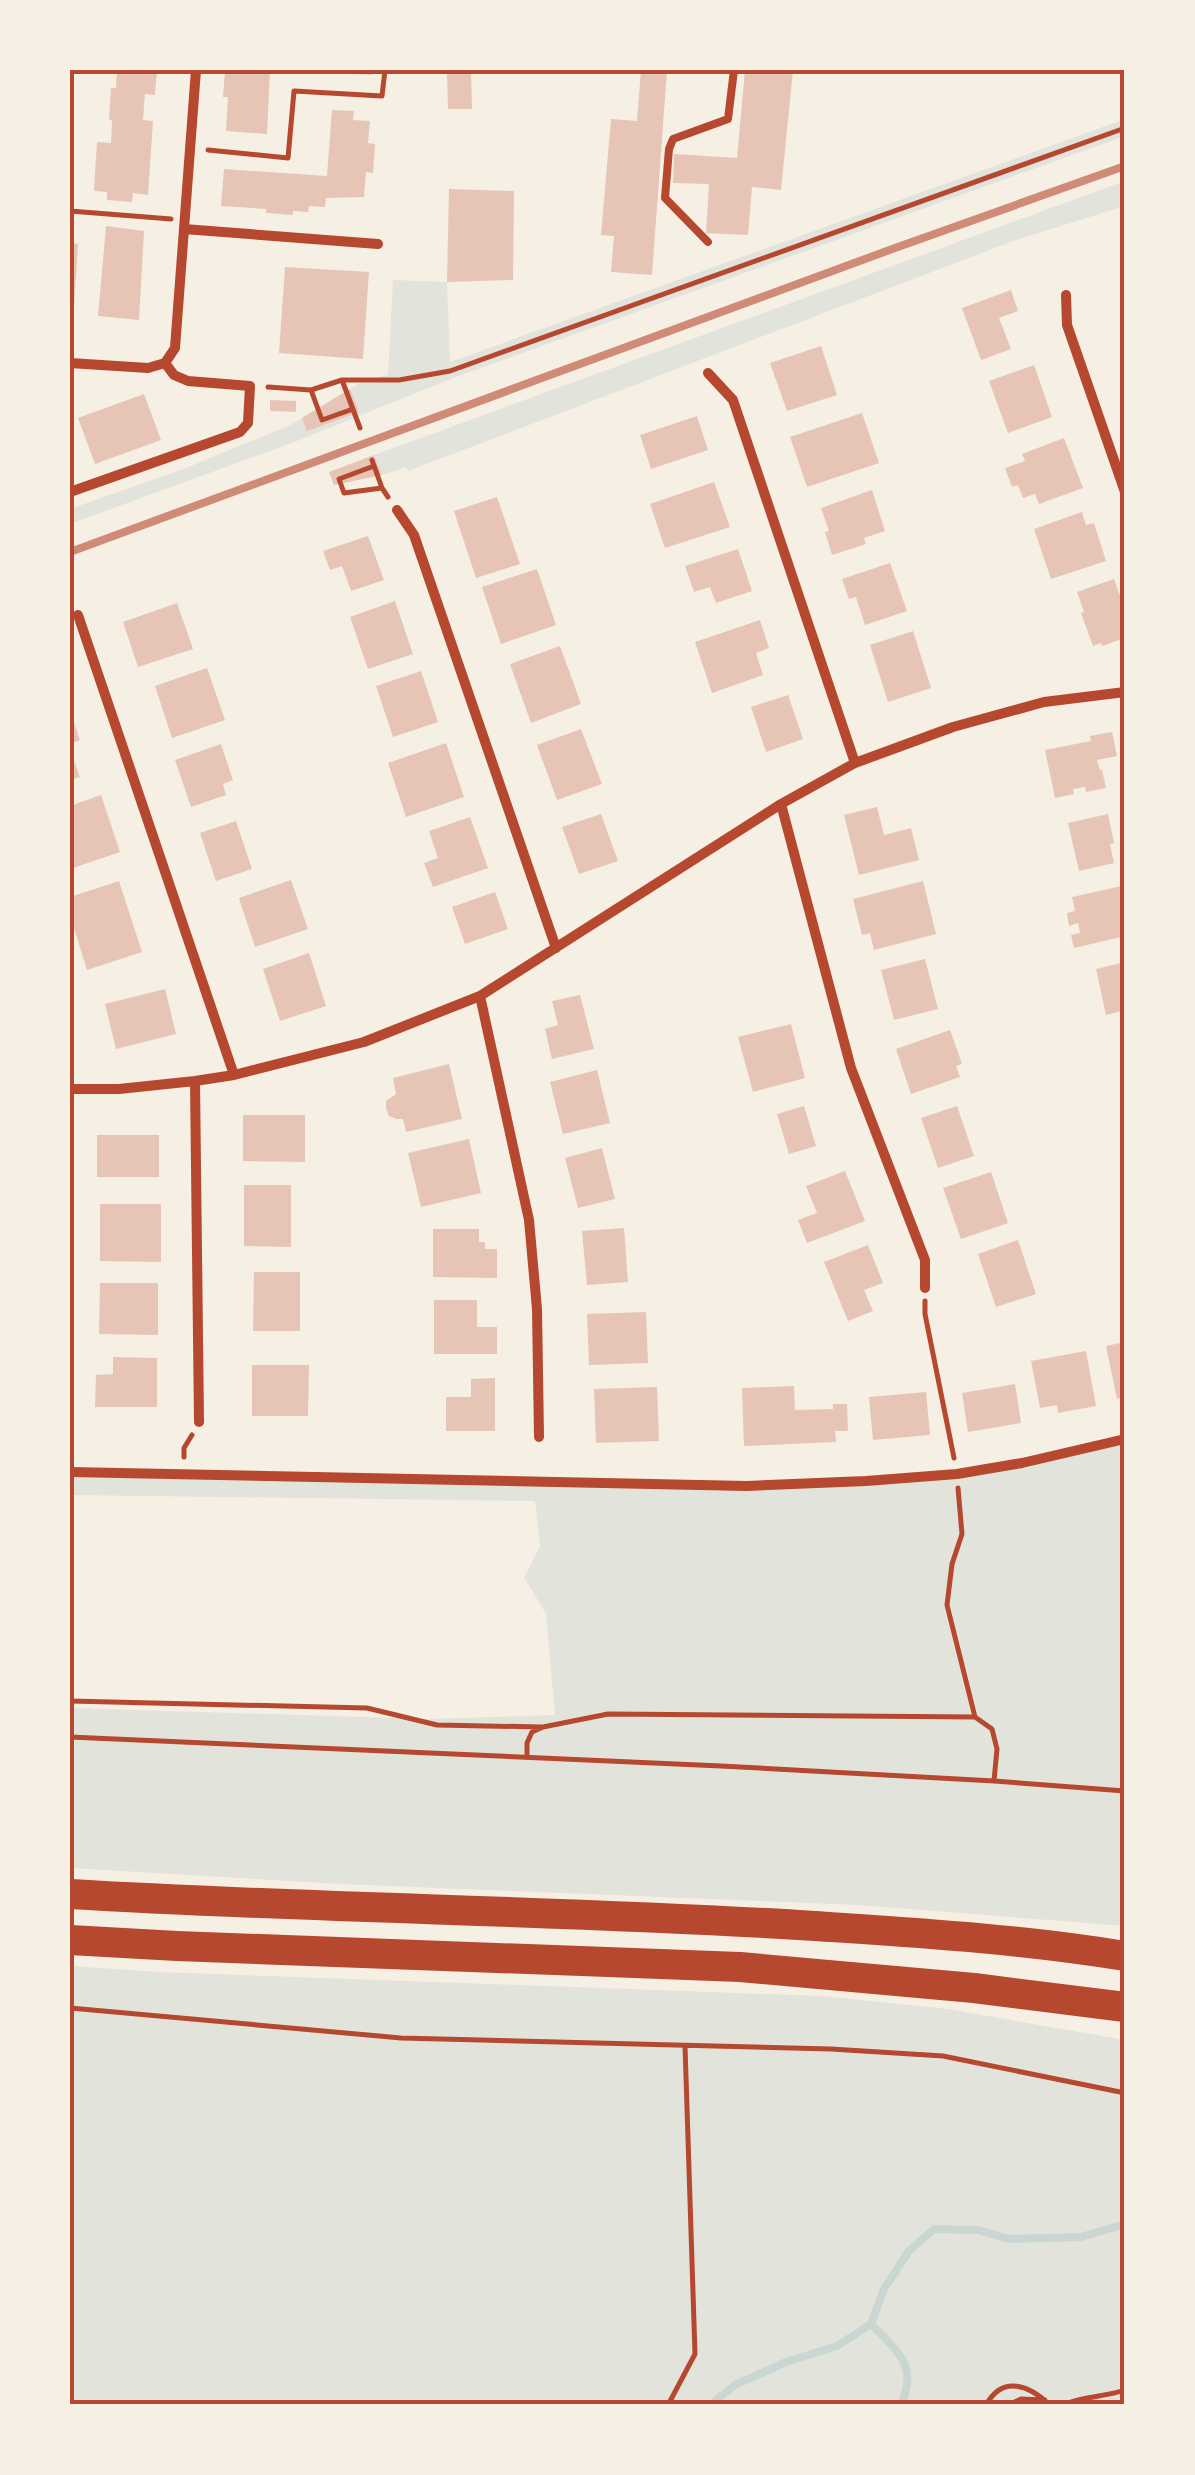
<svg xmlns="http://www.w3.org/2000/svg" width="1195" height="2475" viewBox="0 0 1195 2475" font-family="Signika,sans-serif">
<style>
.green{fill:#e2e4dc}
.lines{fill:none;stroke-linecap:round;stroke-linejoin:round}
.stream{stroke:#c9d6d2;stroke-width:8}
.building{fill:#e6c5b7}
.path{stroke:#b5482f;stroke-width:5}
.service{stroke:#b5482f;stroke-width:8}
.minor{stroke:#b5482f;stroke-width:10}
.motorway{stroke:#b5482f;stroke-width:30}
.rail{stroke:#cf8b77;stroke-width:8}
.neatline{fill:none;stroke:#b5482f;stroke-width:4}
</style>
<rect width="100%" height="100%" fill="#f6efe4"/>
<path class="green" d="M1125,119v17l-669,241 -159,64 -227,83v-15l116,-41 104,-43 73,-44 25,-6 5,-95 54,2 3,80z
M1125,181v25l-109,34 -608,231 -2,-4 -24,8 -8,-20z
M1125,1439v487l-267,-21 -518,-21 -270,-16v-160l361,11 124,-4 -9,-101 -22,-37 16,-30 -5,-46 -465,-6v-23l677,14 210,-12z
M70,1966l90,6 662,24 126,13 177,31v357l-10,8h-1045z"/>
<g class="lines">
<path class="stream" d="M871,2324c26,27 48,41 30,81
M710,2405l25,-20 51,-23 51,-16 34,-22 13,-35 25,-38 25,-22 44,1 31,9 41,-1 31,-1 44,-13"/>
</g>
<path class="building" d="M117,70h40l-2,25 -10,-1 -2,26 10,1 -5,74 -15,-2 -1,9 -25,-2v-8l-13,-1 3,-49 14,1 1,-23h-3l2,-32h5z
M225,70h45l-3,64 -41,-3 2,-34h-5z
M337,70h35v5l-35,-2z
M447,70h24l1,39h-24z
M641,70h26l-15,205 -41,-3 3,-36 -13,-1 10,-116 26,2z
M745,70h48l-12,120 -29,-3 -4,48 -42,-2 3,-49 -36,-1 1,-29 63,4z
M332,110l22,1 -1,9 17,1 -2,22 7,1 -2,29 -7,-1 -2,25 -38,1 -1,9 -16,-1 -1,6 -15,-1v4l-27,-2v-4l-45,-3 3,-37 103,7z
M449,189l65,2 -1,89 -66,2z
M106,226l38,5 -5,89 -41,-4z
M70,243l8,1 -5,78h-3z
M285,267l84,5 -6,87 -84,-6z
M1011,290l7,21 -19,7 12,31 -30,11 -19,-52z
M821,346l16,49 -50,16 -17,-48z
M1034,365l18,52 -44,16 -19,-52z
M350,389l9,23 -52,19 -5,-13z
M144,394l17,46 -66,24 -17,-46z
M270,400l26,1v11l-26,-1z
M862,413l17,50 -72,24 -17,-50z
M697,416l11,34 -57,19 -11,-34z
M1064,438l19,50 -44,16 -4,-10 -12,4 -5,-13 -6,2 -7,-19 20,-7 -3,-7z
M374,455l8,20 -48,10 -5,-13z
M714,482l16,45 -65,21 -15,-44z
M872,490l13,41 -21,7 2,6 -34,11 -7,-23 4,-1 -8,-23z
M497,497l23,67 -44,14 -22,-67z
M1082,512l4,13 8,-2 12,38 -55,18 -17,-50z
M368,536l16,44 -33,11 -9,-25 -12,4 -7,-19z
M738,549l14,42 -36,12 -6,-16 -16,5 -9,-26z
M890,563l17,48 -42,14 -9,-28 -7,2 -7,-20z
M537,569l19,56 -55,19 -19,-57z
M1114,579l11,31v28l-23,8 -1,-3 -8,3 -12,-33 3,-1 -7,-20z
M395,601l18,53 -45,15 -18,-52z
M177,603l16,46 -55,18 -15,-45z
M760,620l9,28 -13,5 7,22 -51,18 -17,-51z
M913,631l18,57 -43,14 -18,-57z
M560,646l21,58 -50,19 -21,-59z
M207,668l18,52 -53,18 -17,-52z
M421,671l17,51 -45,15 -17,-51z
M788,695l15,44 -37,13 -15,-45z
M70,711l10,29 -10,4z
M581,729l21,55 -45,16 -20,-55z
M1112,732l5,24 -20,4 3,10h2l4,18 -20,4 -1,-5 -12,2 1,5 -19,4 -10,-48 46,-9 -1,-5z
M446,743l18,54 -58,20 -18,-54z
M221,744l12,36 -10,4 3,11 -35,12 -16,-47z
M70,750l10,27 -10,3z
M101,795l19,57 -50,17v-63z
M877,807l7,28 27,-7 8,32 -60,15 -15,-60z
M601,814l17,47 -39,13 -17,-47z
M1108,814l6,29 -4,1 4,19 -35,8 -11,-48z
M470,817l18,51 -55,19 -9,-24 14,-5 -9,-27z
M236,821l16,48 -36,12 -16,-48z
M291,880l17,49 -53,18 -16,-49z
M119,881l23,71 -55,18 -17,-55v-18z
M923,881l13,53 -62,16 -4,-17 -8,2 -9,-36z
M1122,886l3,15v35l-51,12 -3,-13 9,-2 -2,-10 -9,3 -2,-13 8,-2 -3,-14z
M495,892l13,37 -43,15 -13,-37z
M309,953l17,53 -46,15 -17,-52z
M925,959l13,50 -44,11 -13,-50z
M1125,962v48l-19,5 -10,-46z
M165,989l11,45 -60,15 -11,-45z
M580,995l14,54 -42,10 -7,-30 13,-4 -6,-24z
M791,1024l14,54 -52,14 -15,-55z
M950,1030l12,34 -6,2 4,11 -49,17 -15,-45z
M449,1064l13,55 -56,13 -3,-13h-7l-7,-3 -3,-8v-7l10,-7 -3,-16z
M597,1070l13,53 -47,11 -13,-52z
M804,1106l12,40 -27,8 -12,-40z
M957,1106l17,50 -36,12 -17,-50z
M243,1115h62v47l-62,-1z
M97,1135h62v42h-62z
M469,1139l12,54 -60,14 -13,-54z
M602,1148l13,51 -37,9 -13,-50z
M845,1171l20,50 -58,22 -9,-23 19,-7 -11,-27z
M991,1172l17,51 -47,16 -18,-51z
M244,1185h47v62l-47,-1z
M100,1204h61v58l-61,-1z
M624,1228l4,54 -41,3 -5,-54z
M433,1229h46v13h6v7h12v29l-64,-1z
M1018,1240l18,54 -40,13 -18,-53z
M868,1245l15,38 -19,7 9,21 -25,10 -24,-59z
M254,1272h46v59h-47z
M100,1283h58v52l-59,-1z
M434,1300h43v27h20v27h-63z
M646,1312l2,51 -59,2 -2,-51z
M1125,1342v55l-8,2 -11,-53z
M1086,1351l10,55 -38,7 -1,-8 -17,3 -9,-47z
M113,1357l44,1v49h-62l1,-32 17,-1z
M252,1365h57l-1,51h-56z
M495,1378v53h-49v-34h25v-18z
M1015,1384l6,39 -53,9 -6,-39z
M794,1386l1,24 38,-1v-5h14l1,27h-13l1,11 -92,4 -2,-58z
M657,1387l2,54 -63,2 -2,-54z
M926,1392l4,43 -57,5 -4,-43z"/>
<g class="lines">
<path class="path" d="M208,150l80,8 6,-67 88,5 3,-26
M70,211l101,8
M342,380l18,48
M268,387l43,3 31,-10h57l51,-9 675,-243
M311,390l11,30 31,-11
M372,460l10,28
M374,466l-35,13 5,14 38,-5 6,9
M925,1301v13l29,144
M184,1457v-9l8,-13
M958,1488l4,46 -10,30 -5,41 28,112 17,12 5,20 -3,32
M70,1701l297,7 70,17 106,2
M70,1737l651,29 273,15 131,10
M527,1757v-14l5,-11 11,-5 65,-13 367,3
M70,2008l331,30 430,11 112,7 182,37
M668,2405l27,-51 -10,-308
M986,2405c17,-31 44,-19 64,0
M1008,2405l13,-6 24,1
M1063,2405c19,-9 42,-8 62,-15"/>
<path class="service" d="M708,242l-43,-44 4,-49 4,-10 55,-20 6,-49"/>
<path class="minor" d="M184,229l194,15
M1066,295l1,30 58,167
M70,363l78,5 17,-5 10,-15 21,-278
M708,373l25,27 122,363
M70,492l170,-60 8,-9 2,-37 -62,-5 -14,-6 -9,-12
M397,510l17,25 142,413
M78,615l156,460
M781,804l70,264 74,192v28
M480,996l49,224 8,89 2,128
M195,1081l4,341
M70,1089h49l76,-8 39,-6 130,-33 116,-46 301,-192 74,-41 98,-36 91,-25 81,-10
M70,1472l677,14 119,-5 91,-7 65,-11 103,-24"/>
<path class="motorway" d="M70,1894c248,15 497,16 745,32 104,7 207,13 310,30
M70,1940l107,6 563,21 234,21 151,19"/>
<path class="rail" d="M70,552l825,-304 230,-82"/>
</g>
<rect width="1195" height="2475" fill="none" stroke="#f6efe4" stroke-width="145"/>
<rect x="72" y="72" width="1050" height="2330" class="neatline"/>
</svg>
